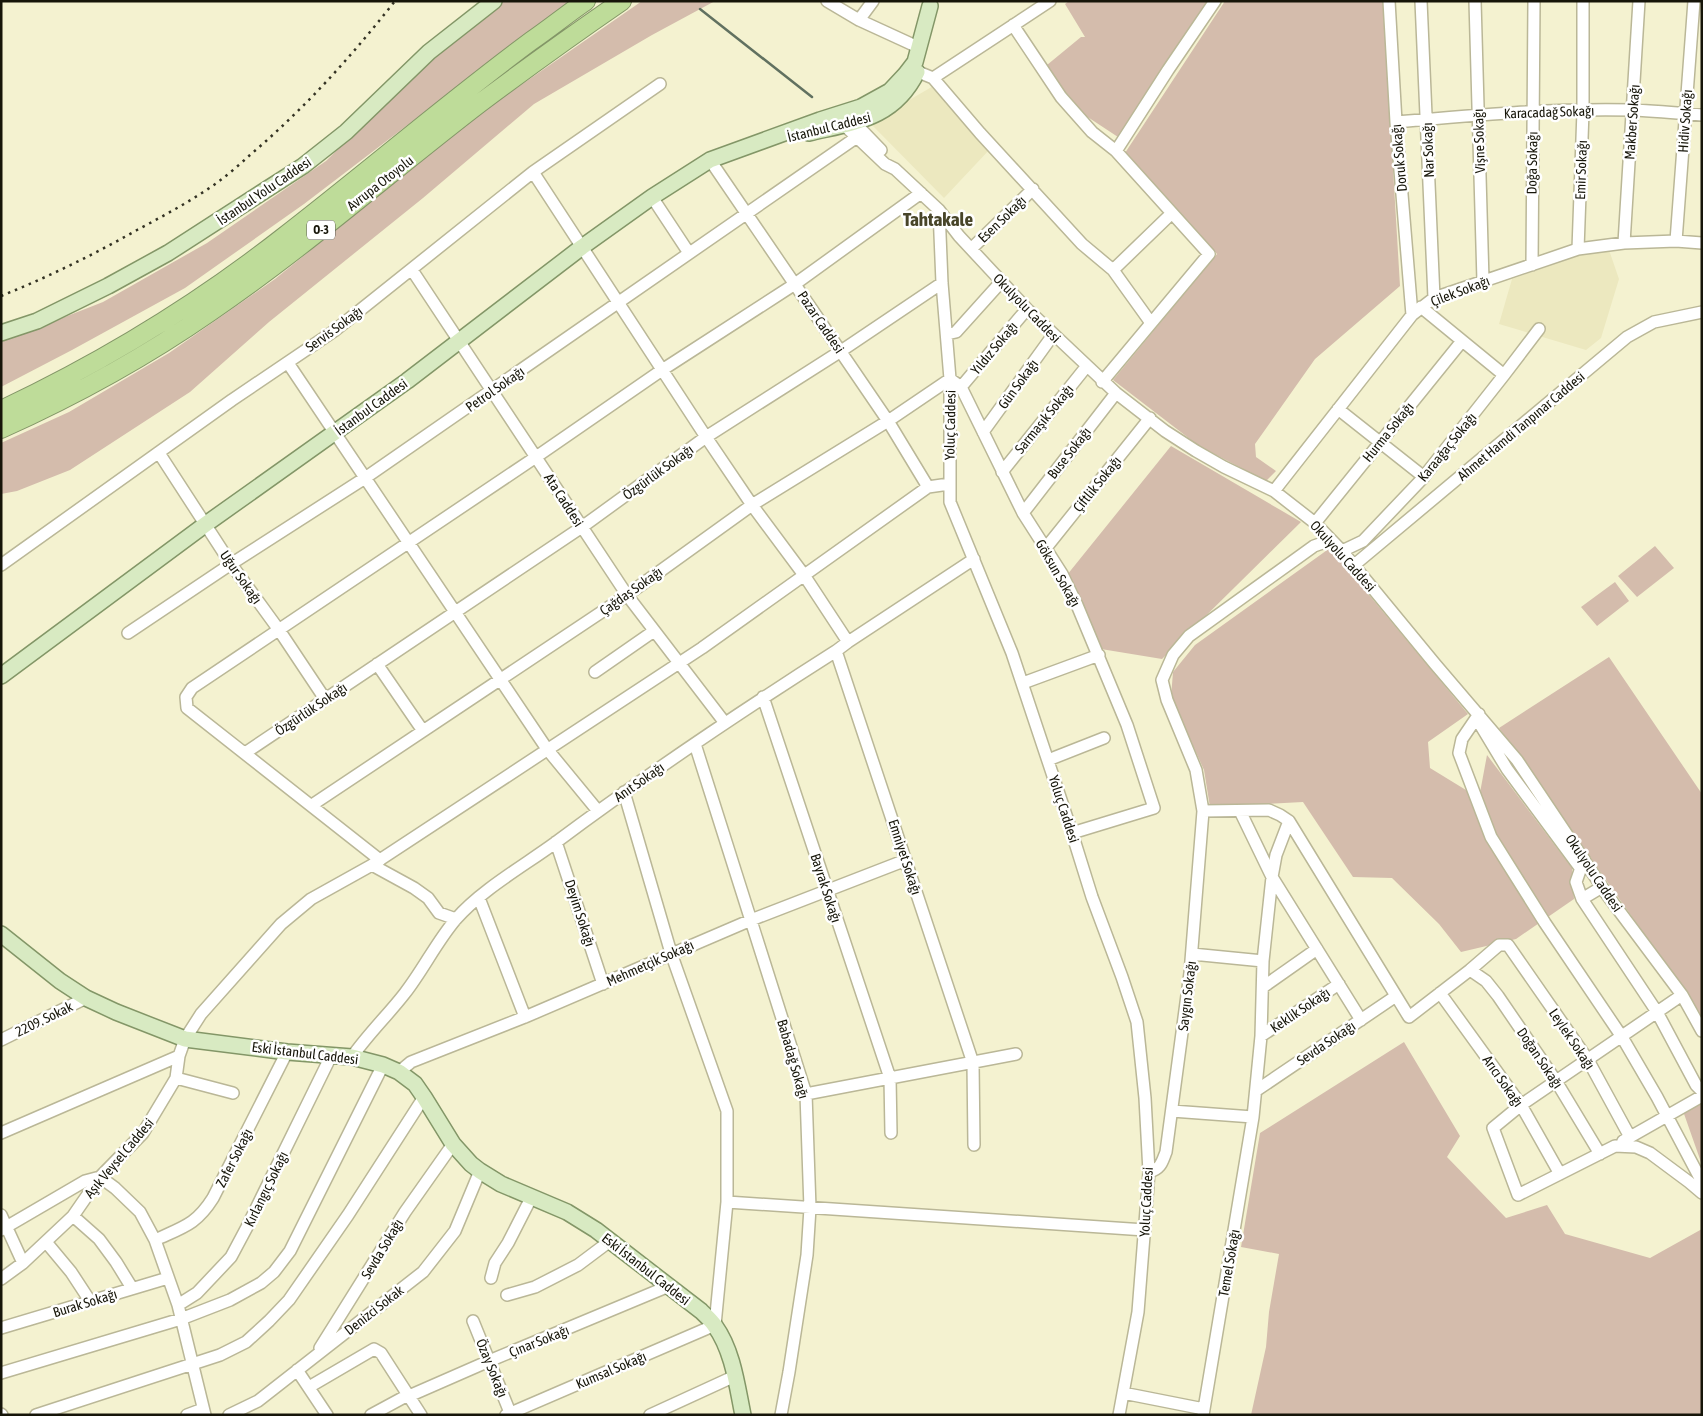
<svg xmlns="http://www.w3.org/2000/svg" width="1703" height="1416" viewBox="0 0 1703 1416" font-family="'Asap Condensed',sans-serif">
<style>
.built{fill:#ece8bf}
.green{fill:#d4bcac}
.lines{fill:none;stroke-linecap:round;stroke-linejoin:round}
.stream{stroke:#617160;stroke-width:2.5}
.minor-casing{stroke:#bab797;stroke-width:14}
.major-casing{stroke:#839667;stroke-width:18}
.highway-casing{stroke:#839667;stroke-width:20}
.minor{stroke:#fff;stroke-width:11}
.major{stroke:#d8eac2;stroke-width:15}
.highway{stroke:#bedc99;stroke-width:18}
.rail{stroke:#333223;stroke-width:2.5;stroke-dasharray:2.5 5;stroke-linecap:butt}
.labels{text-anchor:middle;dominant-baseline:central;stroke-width:5;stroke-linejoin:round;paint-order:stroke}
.shield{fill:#fff;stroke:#5c5b53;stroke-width:1}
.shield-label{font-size:12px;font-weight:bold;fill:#161509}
.street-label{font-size:14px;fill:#161509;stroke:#fff}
.district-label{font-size:19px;font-weight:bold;fill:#484529;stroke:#fff}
</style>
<rect width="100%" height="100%" fill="#f4f2d0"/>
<path class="built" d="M935,85l56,63 -47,50 -74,-75z
M1609,250l10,29 -18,59 -15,12 -87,-26 13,-45 74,-26z"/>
<path class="green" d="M502,1h68l-266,203 -119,84 -113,62 -71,37v-45l102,-40 104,-59 119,-82 103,-102z
M642,1h73l-63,34 -118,69 -111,94 -154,124 -79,70 -120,78 -53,21 -16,3v-51l68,-31 100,-59 106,-74 207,-167z
M1069,1h139l-90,136 -41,-27 -30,-45 34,-28h4l-20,-33z
M1225,1h158l17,285 -85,73 -60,85 1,13 20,14 -10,10 -67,-35 -86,-66 104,-126 -92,-101z
M1171,446l130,76 -139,137 -61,-10 -34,-74z
M1655,546l19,22 -37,29 -19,-21z
M1330,548l138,166 -40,28 2,26 49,30 8,-43 85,113 2,31 -58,40 -55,13 -22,-28 -47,-46 -39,-1 -50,-75 -93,5 -6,-37 -33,-73 2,-25 22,-27z
M1615,582l14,19 -32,25 -16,-19z
M1609,657l93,137v228l-15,-27 -188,-267z
M1404,1042l56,94 -13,21 59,61 41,-13 18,29 85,24 52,-29v186h-451l15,-68 3,-35 10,-58 -38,-7 19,-114z
M1702,1103v62l-19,-54z"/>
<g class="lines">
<path class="stream" d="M700,9l112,88"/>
<g class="minor-casing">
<path id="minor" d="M827,1l32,19 61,28
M1389,1l7,121 16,193
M1421,1l13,297
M1475,1l8,280
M859,20l14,-19
M1013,25l48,72 31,35 24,19 93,103 -107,128
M911,69l22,9 47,55 102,111 31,26 38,53
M933,78l117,-77
M1396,122c79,-7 158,-14 237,-12 23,1 46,3 69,5
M855,123l26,27
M844,125l41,39 10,5 44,41 20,26 68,73 89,84 49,38 31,20 28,16 50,24 41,32 27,28 93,113 82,96 91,136 74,99 20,36
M1116,151l52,-81 47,-69
M710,160l178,261 40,66
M533,172l173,265 46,68 52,70 44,67
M652,197l37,56
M939,210l3,73 8,96v123l62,151 60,180 20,64 30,80 15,45 8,76 4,74 -11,140 -19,103
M1676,241l18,-240
M1624,243l15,-242
M971,249l62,-60
M1578,249l5,-138v-110
M1532,265l2,-264
M412,270l215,325 98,128
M1113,270l59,-57
M1421,307l83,68
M947,334l9,-2 45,-50
M288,363l259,386 51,62
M961,387l66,-78
M1338,409l86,68
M983,432l70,-97
M159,453l72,111 48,66 46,69
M1002,472l84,-105
M1274,491l138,-176 22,-17 144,-49 46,-6 52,-2 26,2
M1023,513l93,-120
M1315,523l147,-182
M1045,549l105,-131
M1342,551l21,-10 59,-62 82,-104 35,-46
M1,565l231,-165 102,-69 199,-159 127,-88
M1353,566l274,-229 27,-15 48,-10
M128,633l103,-69 134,-86 492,-341
M836,651l137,412 1,82
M377,664l46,67
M595,672l59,-41
M1023,683l76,-28
M763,697l127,381 1,55
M1479,714l-17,25 -3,14 32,84 54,86 77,114 35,60 45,85
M1478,721l29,48 74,100
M695,744l111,350 4,114 -3,47 -18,117 -8,43
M245,753l337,-226 124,-90 135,-86 101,-68
M1048,760l56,-22
M312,805l315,-210 125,-90 136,-84 62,-42 11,8 62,126 39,61 15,31 50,120 27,83 -82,25
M1203,811l66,-1 11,5 9,6 120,196 61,-47 29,-25h9l80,115 42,77
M1240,811l32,66 89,143
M556,842l47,142
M1584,859l-8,23 6,17 75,113 39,73 6,6
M380,860l-193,-152 -1,-11 6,-9 344,-231 126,-87 133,-86 126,-91
M372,865l42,23 14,10 11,15 17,6
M479,898l46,119
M1582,899l20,-12
M1192,954l71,7
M1470,970l16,11 12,15 58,85 44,73
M1263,987l54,-38
M1440,993l81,112 39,69
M1682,995l-161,110 -28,23 25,67 97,-49 21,1 14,6 39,29 13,11
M1261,1036l78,-52
M1,1040l85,-42
M352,1057c16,-23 36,-42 53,-64 18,-23 32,-52 51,-74 25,-29 69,-54 99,-76 91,-68 185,-131 281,-192l12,-9 126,-83
M399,1072l12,-10 114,-45 226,-97 155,-60
M176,1078l57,15
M1257,1090l139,-94
M806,1094l210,-40
M1172,1111l81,6 8,-81 2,-75 9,-84 4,-22 13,-34
M1,1133l178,-77
M1623,1141l79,-45
M1149,1172c12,-3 13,-10 17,-20l24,-179 13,-162 -7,-41 -29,-70 -5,-20 11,-25 16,-19 125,-90 17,-6
M727,1202l418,28
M1,1215l22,48
M73,1216l26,23 17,23 16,26
M1,1230l84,-49 15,-4 15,11 25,24 15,28 23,65 27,110
M155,1240c28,-13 41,-15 58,-42l74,-146
M46,1242l25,30 19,29
M491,1278l4,-15 13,-20 23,-45
M1,1279l22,-16 50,-47 27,-39 43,-44 33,-55 3,-22 6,-17 16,-25 80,-90 30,-25 61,-34 330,-217 226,-161 21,-3
M507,1295l28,-8 43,-22 32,-24
M178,1305l19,-12 34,-36 16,-30 84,-171
M473,1321l38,94
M1,1328l167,-50
M320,1348l85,-136 48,-68
M297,1370l30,45
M1,1373l180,-54 49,-19 31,-17 13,-11 16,-21 93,-186
M309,1387l65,-38 7,4 40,62
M1123,1393l81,16
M409,1396l80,-35 180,-75
M1,1414l1,1
M36,1415l184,-60 26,-13 23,-21 20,-21 59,-85 76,-118
M187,1415l16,-6
M229,1415l29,-14 165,-129 32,-41 25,-60
M371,1415l37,-20
M506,1415l209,-90 12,-123v-91l-56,-158 -47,-161
M650,1415l85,-39
M1203,1415l50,-298"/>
</g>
<g class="major-casing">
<path id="major" d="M809,133c46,-11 85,-14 108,-61
M1,333l36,-12 71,-35 60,-33 135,-87 43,-34 83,-80 65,-51
M1,676l205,-152 201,-143 175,-134 70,-50 58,-37 110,-40 41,-13 29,-16 15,-16 10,-13 15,-56
M1,934l59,47 26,17 30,14 69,27 102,13 65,5 31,8 16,7 16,12 9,13 29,47 18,20 9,7 21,13 66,28 29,18 105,81c5,5 10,9 14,15 18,25 22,60 28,89"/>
</g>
<g class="highway-casing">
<path id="highway" d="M1,410c100,-47 194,-104 281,-172 83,-64 164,-134 249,-197 19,-13 36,-27 55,-40
M1,429c73,-33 143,-71 209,-117 94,-64 180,-140 270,-209 47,-35 94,-69 142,-102"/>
</g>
<use href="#minor" class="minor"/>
<use href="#major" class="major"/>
<use href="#highway" class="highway"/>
<path class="rail" d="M1,296c47,-19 92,-41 136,-66 28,-15 56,-30 81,-48 11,-8 22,-18 32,-27 54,-46 101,-98 145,-154"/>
</g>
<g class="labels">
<rect class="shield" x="307" y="220.5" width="28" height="19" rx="4"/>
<g class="shield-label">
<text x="321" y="230">O-3</text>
</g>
<g class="street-label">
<text transform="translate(1549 112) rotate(-2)">Karacadağ Sokağı</text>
<text transform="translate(1685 121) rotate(-86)">Hidiv Sokağı</text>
<text transform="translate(1632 122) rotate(-86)">Makber Sokağı</text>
<text transform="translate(829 127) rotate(-14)">İstanbul Caddesi</text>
<text transform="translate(1479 141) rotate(-92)">Vişne Sokağı</text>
<text transform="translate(1428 150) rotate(-92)">Nar Sokağı</text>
<text transform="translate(1399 158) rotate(-95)">Doruk Sokağı</text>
<text transform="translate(1532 163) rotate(-89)">Doğa Sokağı</text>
<text transform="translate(1581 170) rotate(-88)">Emir Sokağı</text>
<text transform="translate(380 183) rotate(-38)">Avrupa Otoyolu</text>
<text transform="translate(264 191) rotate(-34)">İstanbul Yolu Caddesi</text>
<text transform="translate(1002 219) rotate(-44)">Esen Sokağı</text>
<text transform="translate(1460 291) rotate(-21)">Çilek Sokağı</text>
<text transform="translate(1027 308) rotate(46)">Okulyolu Caddesi</text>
<text transform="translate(821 322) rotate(56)">Pazar Caddesi</text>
<text transform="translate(334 329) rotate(-36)">Servis Sokağı</text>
<text transform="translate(994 348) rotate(-50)">Yıldız Sokağı</text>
<text transform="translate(1018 384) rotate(-54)">Gün Sokağı</text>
<text transform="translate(495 389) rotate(-35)">Petrol Sokağı</text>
<text transform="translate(371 407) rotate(-36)">İstanbul Caddesi</text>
<text transform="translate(1044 419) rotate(-51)">Sarmaşık Sokağı</text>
<text transform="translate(950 425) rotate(-89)">Yoluç Caddesi</text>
<text transform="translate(1521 426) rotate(-40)">Ahmet Hamdi Tanpınar Caddesi</text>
<text transform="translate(1388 432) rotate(-51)">Hurma Sokağı</text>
<text transform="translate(1447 447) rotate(-51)">Karaağaç Sokağı</text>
<text transform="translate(1069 453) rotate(-52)">Buse Sokağı</text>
<text transform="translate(658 472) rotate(-36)">Özgürlük Sokağı</text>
<text transform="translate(1097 484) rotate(-51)">Çiftlik Sokağı</text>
<text transform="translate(564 500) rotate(57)">Ata Caddesi</text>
<text transform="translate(1343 556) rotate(48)">Okulyolu Caddesi</text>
<text transform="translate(1058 573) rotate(60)">Göksun Sokağı</text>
<text transform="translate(241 577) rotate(55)">Uğur Sokağı</text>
<text transform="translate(631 591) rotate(-35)">Çağdaş Sokağı</text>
<text transform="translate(311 709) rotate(-34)">Özgürlük Sokağı</text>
<text transform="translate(639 782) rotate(-35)">Anıt Sokağı</text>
<text transform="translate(1064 809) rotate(72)">Yoluç Caddesi</text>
<text transform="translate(905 857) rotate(72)">Emniyet Sokağı</text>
<text transform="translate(1594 873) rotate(56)">Okulyolu Caddesi</text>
<text transform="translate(826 888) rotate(72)">Bayrak Sokağı</text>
<text transform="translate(580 913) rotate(72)">Deyim Sokağı</text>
<text transform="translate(650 963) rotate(-24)">Mehmetçik Sokağı</text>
<text transform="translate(1187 996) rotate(-83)">Saygın Sokağı</text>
<text transform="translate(1300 1010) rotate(-34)">Keklik Sokağı</text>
<text transform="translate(44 1019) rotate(-26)">2209. Sokak</text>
<text transform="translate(1572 1039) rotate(56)">Leylek Sokağı</text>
<text transform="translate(1326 1043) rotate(-34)">Sevda Sokağı</text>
<text transform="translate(305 1053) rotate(7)">Eski İstanbul Caddesi</text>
<text transform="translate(1540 1058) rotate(56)">Doğan Sokağı</text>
<text transform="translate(793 1059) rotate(74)">Babadağ Sokağı</text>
<text transform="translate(1503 1081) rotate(55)">Arıcı Sokağı</text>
<text transform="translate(119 1158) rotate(-50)">Aşık Veysel Caddesi</text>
<text transform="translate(234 1158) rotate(-63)">Zafer Sokağı</text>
<text transform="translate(266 1189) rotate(-64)">Kırlangıç Sokağı</text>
<text transform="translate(1146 1202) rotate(-87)">Yoluç Caddesi</text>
<text transform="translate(382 1249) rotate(-59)">Sevda Sokağı</text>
<text transform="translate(1229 1263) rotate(-80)">Temel Sokağı</text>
<text transform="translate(646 1269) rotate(38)">Eski İstanbul Caddesi</text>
<text transform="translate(85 1303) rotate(-17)">Burak Sokağı</text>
<text transform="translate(374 1310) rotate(-38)">Denizci Sokak</text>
<text transform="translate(539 1341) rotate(-22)">Çınar Sokağı</text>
<text transform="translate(492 1368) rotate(68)">Özay Sokağı</text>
<text transform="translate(611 1370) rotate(-23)">Kumsal Sokağı</text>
</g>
<g class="district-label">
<text x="938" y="219">Tahtakale</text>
</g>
</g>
<rect width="1703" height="1416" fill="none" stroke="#161509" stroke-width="5"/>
</svg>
